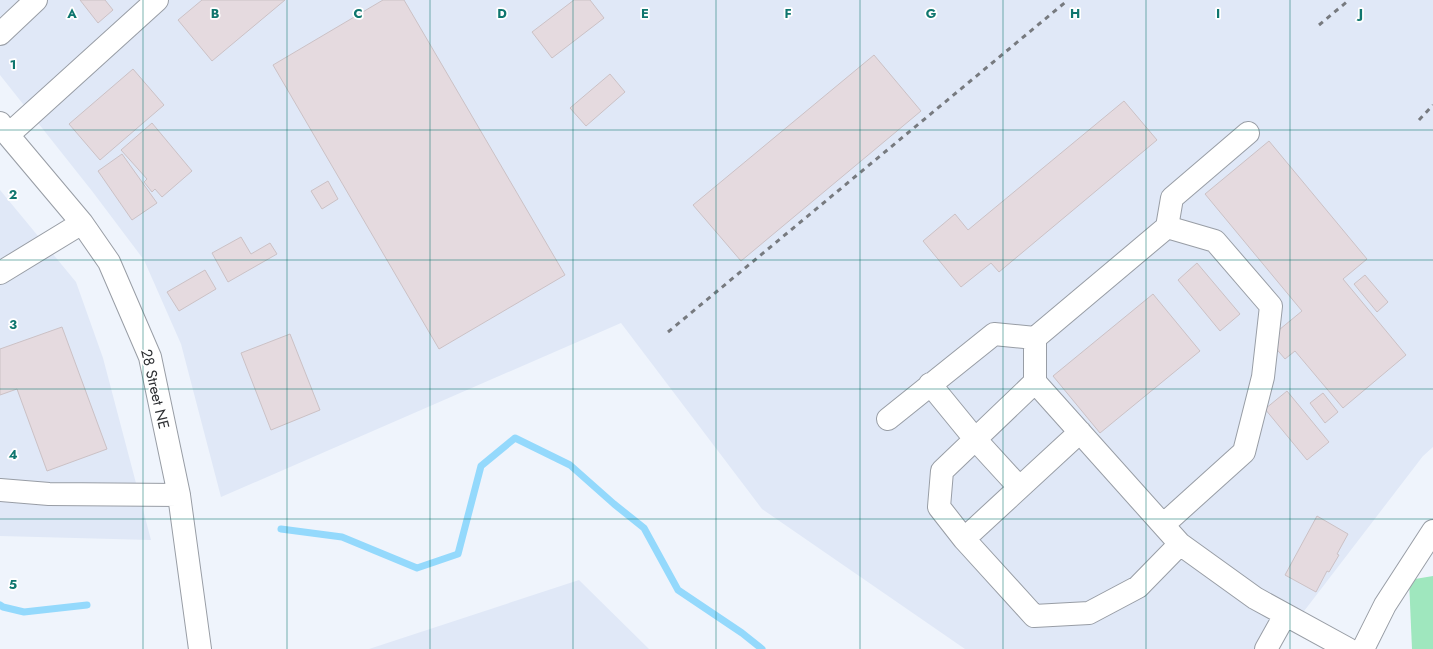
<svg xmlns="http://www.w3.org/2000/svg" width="1433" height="649" viewBox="0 0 1433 649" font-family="Jost,sans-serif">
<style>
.built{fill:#e0e8f7}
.green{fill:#9fe7be}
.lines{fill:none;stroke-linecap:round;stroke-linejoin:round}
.stream{stroke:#94d9fc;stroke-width:7}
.building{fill:#e5dadf;stroke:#cbc1c5}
.minor-casing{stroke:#989da5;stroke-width:24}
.minor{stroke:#fff;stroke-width:22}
.rail{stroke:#777a7f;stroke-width:3;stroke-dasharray:5 5;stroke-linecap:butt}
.grid{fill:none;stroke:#0f766e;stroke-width:1;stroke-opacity:0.55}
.labels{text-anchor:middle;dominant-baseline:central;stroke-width:3.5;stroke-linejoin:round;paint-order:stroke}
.street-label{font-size:15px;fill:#2d2f32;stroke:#fff}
.grid-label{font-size:13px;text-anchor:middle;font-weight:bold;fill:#0f766e;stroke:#fff;stroke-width:3.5;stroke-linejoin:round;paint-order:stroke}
</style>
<rect width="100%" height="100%" fill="#eff4fc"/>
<path class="built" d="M0,0h1433v447l-10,9 -148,193h-310l-203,-140 -141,-186 -400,174 -40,-153 -37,-84 -52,-69 -92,-116z
M0,190l76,92 27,76 48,182 -151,-4z
M579,580l70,69h-280z"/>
<path class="green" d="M1433,576v73h-21l-3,-69z"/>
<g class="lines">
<path class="stream" d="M281,529l61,8 75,31 41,-14 23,-88 34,-28 55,27 44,39 30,24 34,62 64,43 20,16
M0,605l3,2 21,5 63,-7"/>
</g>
<path class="building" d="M80,0h25l8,10 -15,13z
M202,0h83l-73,61 -34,-41z
M383,0h21l161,275 -126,74 -166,-284z
M574,0h16l14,18 -52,40 -20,-26z
M874,55l47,56 -180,150 -48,-56z
M133,69l31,36 -64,55 -31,-36z
M610,74l15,18 -39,34 -16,-18z
M1124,101l33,39 -158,132 -8,-9 -30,24 -38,-46 32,-27 13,16z
M152,123l40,48 -30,26 -7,-8 -3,3 -8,-10 3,-3 -26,-29z
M1269,141l98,118 -24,20 63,76 -63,53 -48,-57 -10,8 -17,-20 34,-28 -97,-117z
M122,154l35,49 -25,17 -34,-49z
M328,181l10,18 -16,10 -11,-18z
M241,237l10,17 19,-11 7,11 -49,28 -16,-29z
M1197,263l43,51 -20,17 -42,-51z
M205,270l11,19 -37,22 -12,-19z
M1365,275l23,27 -11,10 -23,-28z
M1153,294l47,57 -100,82 -47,-57z
M62,327l45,122 -60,22 -30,-82 -17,6v-46z
M290,334l30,76 -49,20 -30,-77z
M1287,391l42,51 -22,18 -42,-51z
M1323,393l15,19 -13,11 -15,-20z
M1317,516l31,18 -11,20 2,1 -10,17 -2,-1 -11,21 -31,-17z"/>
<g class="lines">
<g class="minor-casing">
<path id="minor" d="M0,34l36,-34
M0,123l8,12 74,88 27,39 41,95 29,138 21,154
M8,135l149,-135
M1167,227l5,-29 76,-65
M0,273l82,-50
M930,384l45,55 44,48
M888,419l106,-85 41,4
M1080,432l-116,107 70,77 55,-3 49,-26 42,-43
M0,490l49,4 130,1
M1163,525l81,-73 19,-75 8,-71 -56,-65 -48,-14 -132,111v44l145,162 75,54 93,51
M964,539l-25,-32 3,-36 93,-89
M1266,649l19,-34
M1363,649l22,-44 48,-74"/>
</g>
<use href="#minor" class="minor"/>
<path class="rail" d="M1319,25l30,-25
M1419,120l14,-15
M668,332l400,-332"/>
</g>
<path class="grid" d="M143,0v649M287,0v649M430,0v649M573,0v649M716,0v649M860,0v649M1003,0v649M1146,0v649M1290,0v649M0,130h1433M0,260h1433M0,389h1433M0,519h1433"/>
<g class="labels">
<g class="street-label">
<text transform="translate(155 389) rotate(77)">28 Street NE</text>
</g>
</g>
<g class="grid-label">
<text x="72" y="18">A</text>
<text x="215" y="18">B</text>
<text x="358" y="18">C</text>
<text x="502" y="18">D</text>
<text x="645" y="18">E</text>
<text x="788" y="18">F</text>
<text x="931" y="18">G</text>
<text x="1075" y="18">H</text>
<text x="1218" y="18">I</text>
<text x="1361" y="18">J</text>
<text x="13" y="69">1</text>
<text x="13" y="199">2</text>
<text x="13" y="329">3</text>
<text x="13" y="459">4</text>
<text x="13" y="589">5</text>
</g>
</svg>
